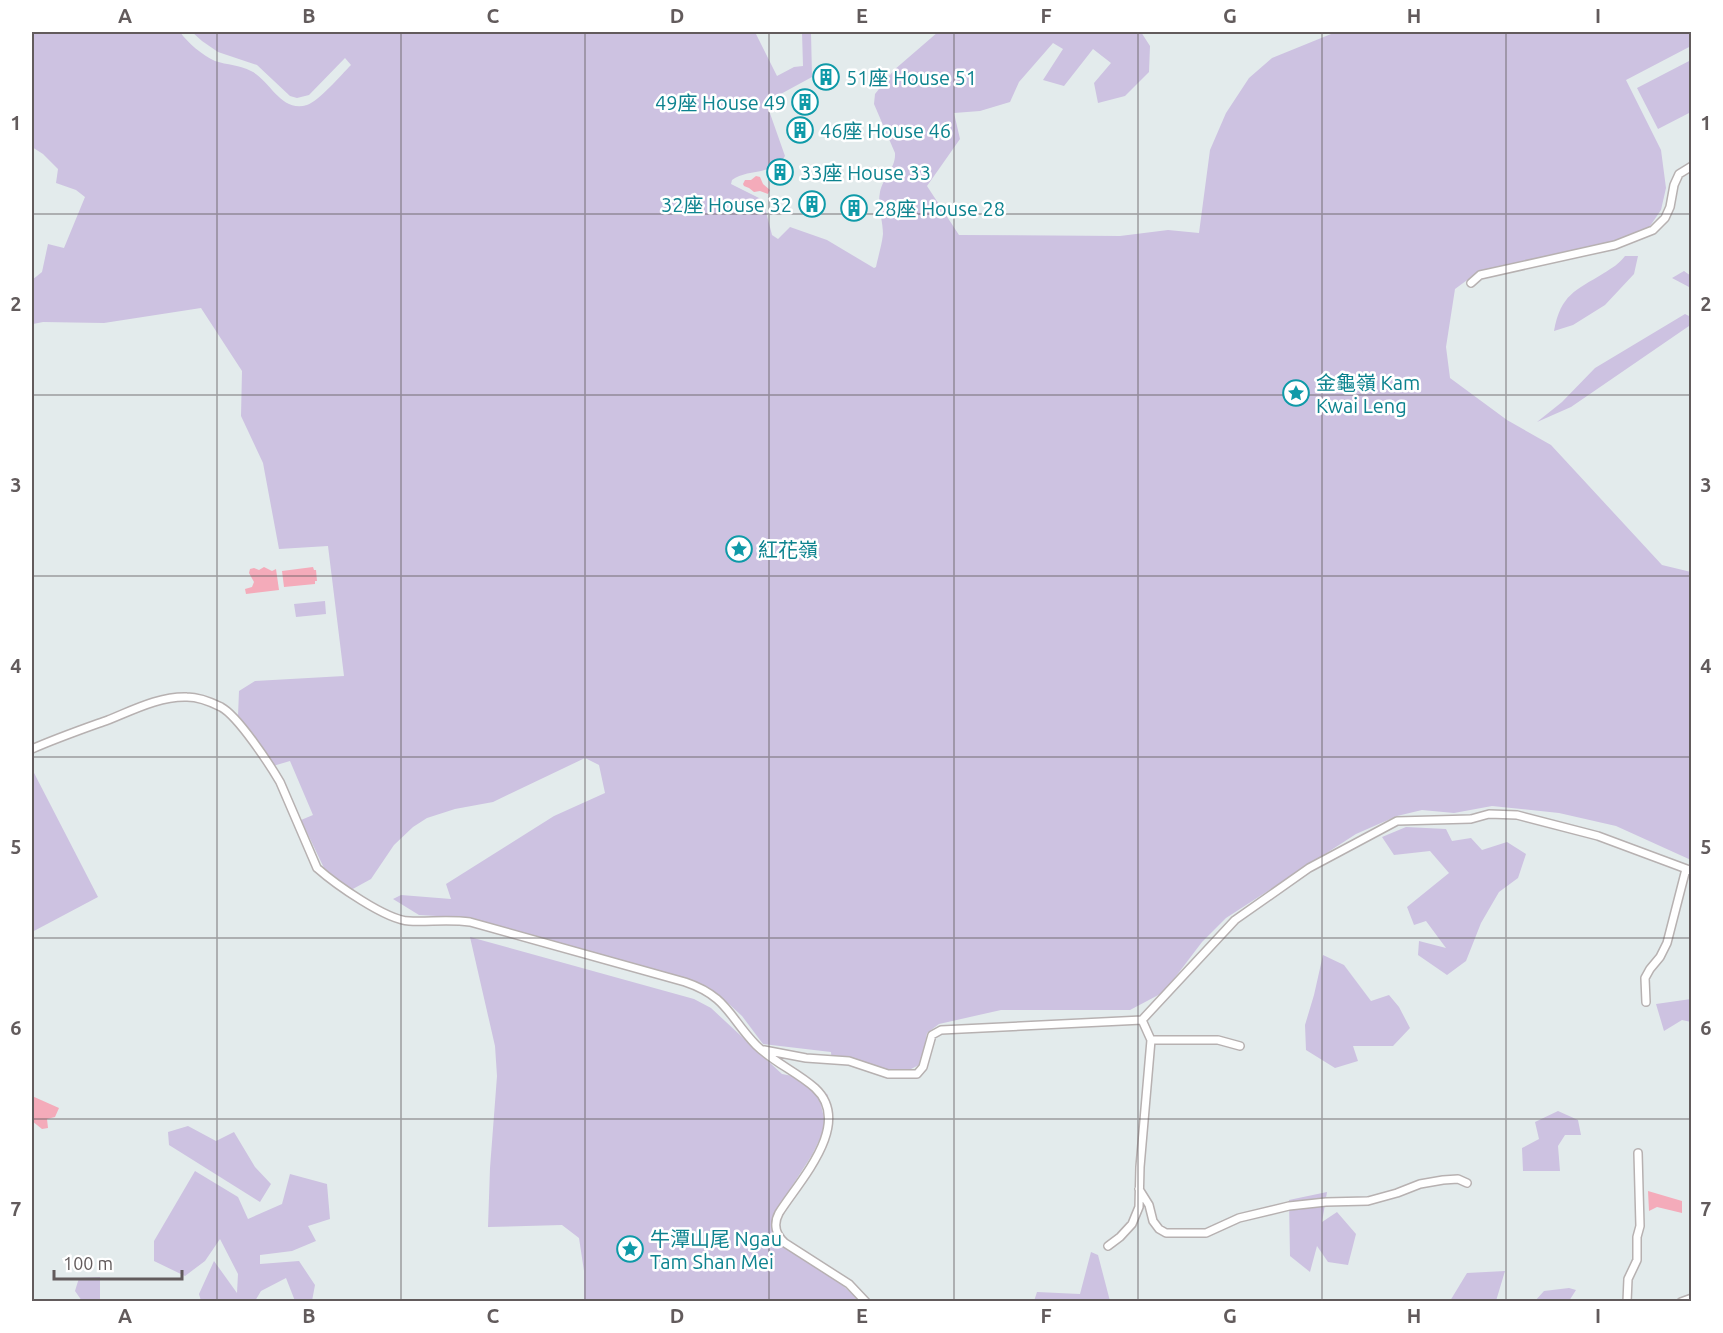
<svg xmlns="http://www.w3.org/2000/svg" width="1723" height="1333" viewBox="0 0 1723 1333" font-family="Ubuntu,'Noto Sans TC',sans-serif">
<style>
.green{fill:#cdc2e1}
.water{fill:#f4abba}
.lines{fill:none;stroke-linecap:round;stroke-linejoin:round}
.minor-casing{stroke:#b7b1b1;stroke-width:10}
.minor{stroke:#fff;stroke-width:7}
.grid{fill:none;stroke:#625b5c;stroke-width:1.5;stroke-opacity:0.55}
.labels{text-anchor:middle;dominant-baseline:central;stroke-width:5;stroke-linejoin:round;paint-order:stroke}
.culture-label{font-size:20px;fill:#0d838f;stroke:#fff;text-anchor:start}
.neatline{fill:none;stroke:#625b5c;stroke-width:2}
.grid-label{font-size:20px;text-anchor:middle;font-weight:bold;fill:#625b5c}
</style>
<rect width="100%" height="100%" fill="#e3ebec"/>
<path class="green" d="M32,32h148c8,11 22,23 35,29 12,4 25,4 36,10 19,9 30,42 56,34 12,-4 34,-30 44,-40l-6,-7 -36,37 -12,3 -7,-2 -33,-31 -39,-13 -16,-11 -10,-9h563l22,44 17,-9 9,-1 -1,-34h9l1,45 -46,25 19,54c-11,20 -37,12 -53,24l-1,4 32,16 9,35 6,4 12,-12 37,13 47,28 2,-1c2,-10 6,-23 7,-33 0,-14 -6,-28 -3,-42 3,-15 16,-24 15,-39l-21,-49 1,-10 19,-24 44,-38h203l9,14 -1,26 -24,24 -27,7 -4,-20 17,-20 -18,-14 -29,37 -21,-6 20,-31 -10,-6 -34,39 -9,20 -30,9 -26,2 6,26 -33,47 32,49 161,1 48,-6 31,3 11,-83 16,-37 23,-35 23,-20 64,-26h355v14l-65,34 35,70 5,38 -5,22 -13,19 -43,19 -127,24 -23,17 -9,58 4,31 57,42 44,25 111,120 29,7v288l-75,-34 -57,-13 -67,-7 -38,7 -32,-3 -25,6 -41,18 -130,84 -24,24 -38,50 -34,18h-129l-62,14 -12,9 -6,31 -14,7 -75,-7 -1,-12 -68,-8 -21,-28 -25,-23 -30,-13 -215,-62 -53,-3 -26,-16 8,-4 50,4 -5,-15 108,-68 51,-23 -6,-28 -14,-7 -92,44 -38,7 -28,9 -14,9 -19,18 -23,34 -20,11 -27,-22 -23,-48 12,-5 -23,-54 -17,5 -35,-50 1,-25 16,-10 89,-5 -16,-130 -49,3 -16,-86 -22,-47 1,-45 -41,-63 -97,15 -61,-1 -10,2 -1,-2v-42l10,-8 6,-28 16,4 21,-51 -9,-7 -20,-7 2,-14 -15,-15 -11,-7z
M1691,60v52l-33,17 -21,-41z
M1625,256h13l-4,18 -29,31 -32,20 -19,6c7,-37 21,-40 50,-58 8,-5 15,-9 21,-17z
M1684,271l7,5v28l-2,-17 -17,-9z
M1685,314l6,3v10l-2,-1 -118,81 -34,15 25,-20 33,-34z
M325,601l1,13 -30,3 -2,-13z
M32,769l66,128 -66,35z
M1406,827l40,2 6,12 19,-3 11,12 25,-8 19,12 -8,24 -19,14 -18,31 -15,38 -19,14 -29,-20 1,-14 27,7 -20,-27 -12,4 -7,-18 42,-34 -19,-22 -36,4 -12,-18z
M470,937l224,62 17,9 71,66 26,5 20,16 -7,10 5,21 -14,29 -38,59 8,30 58,39 20,18h-276v-30l-5,-33 -17,-13 -74,2 2,-59 7,-92 -2,-30z
M1323,955l21,10 27,36 18,-6 10,12 11,21 -17,18h-40l5,15 -23,7 -29,-18 -1,-25 9,-30z
M1691,999v23l-9,-2 -18,11 -8,-27z
M1558,1111l20,9 3,15h-16l-7,11 2,25h-37l-1,-23 17,-9 -4,-17z
M188,1126l28,15 18,-9 21,35 16,17 -11,18 -91,-57 -1,-13z
M195,1171l43,26 10,22 34,-15 8,-30 37,10 3,35 -22,7 8,15 -24,10 -32,4v9l39,-3 16,24 -3,16h-17l-9,-23 -25,13 -6,10h-54l-2,-7 15,-33 23,32 1,-19 -18,-35 -15,22 -20,15 -31,-15v-20z
M1327,1192l-5,30 15,-10 19,22 -8,31 -20,-3 -11,-16 -7,26 -20,-16 -1,-56z
M1091,1252l7,3 12,46h-76l3,-9 43,2z
M1505,1271l-9,30h-46l17,-28z
M100,1277v23l-6,1h-12l-7,-10 4,-13z
M1569,1288l7,2 -7,11h-34l9,-10z"/>
<path class="water" d="M756,176l4,1 3,7 7,6 -2,4 -8,-3 -6,1 -5,-4 -5,-2 -1,-2 2,-4h6z
M264,567l8,4 4,-2 3,21 -33,4 -1,-5 7,-2 2,-5 -5,-9 1,-4 4,-1 5,2z
M313,567l1,3h2l1,11h-2v3l-31,3 -2,-16z
M32,1096l27,12 -4,9 -8,2 1,9 -6,1 -10,-8z
M1648,1191l34,10v12l-25,-6 -8,4z"/>
<g class="lines">
<g class="minor-casing">
<path id="minor" d="M1471,283l9,-8 135,-30 38,-15 12,-12 5,-11 4,-22 5,-11 13,-8
M32,749c25,-11 51,-20 76,-29 25,-10 52,-24 79,-23 12,0 24,5 34,10 17,9 49,58 59,75l37,86c18,16 69,52 92,53 20,1 40,-2 61,1l215,60c42,14 44,35 71,63 17,17 41,27 59,43 39,36 -16,93 -36,125 -6,11 -3,22 6,30l64,41 17,18
M1646,1002l-1,-24 5,-9 10,-12 7,-14 19,-74
M1151,1040h67l22,6
M764,1050l42,8 43,3 39,13h29l6,-7 9,-32 9,-5 201,-10 93,-100 74,-52 88,-47 74,-2 18,-5 28,1 81,21 94,35
M1139,1189l10,16 4,16 6,8 7,4h40l33,-15 50,-12 37,-4 42,-1 29,-8 23,-9 23,-4 15,-1 9,4
M1108,1246l12,-9 12,-13 7,-17 1,-40 11,-127 -9,-20
M1627,1302l1,-23 9,-19v-23l3,-11 -2,-73
M1681,1302l11,-4"/>
</g>
<use href="#minor" class="minor"/>
</g>
<path class="grid" d="M217,32v1270M401,32v1270M585,32v1270M769,32v1270M954,32v1270M1138,32v1270M1322,32v1270M1506,32v1270M32,214h1660M32,395h1660M32,576h1660M32,757h1660M32,938h1660M32,1119h1660"/>
<defs>
<g id="building-ring" transform="scale(1.35)"><circle r="9.5" fill="#fff" stroke="#0f9aa8" stroke-width="1.5"/><path d="M-4-6H4V6H1V3H-1V6H-4ZM-2.5-4.3h1.7v1.8h-1.7ZM.8-4.3h1.7v1.8H.8ZM-2.5-1h1.7V.8h-1.7ZM.8-1h1.7V.8H.8Z" fill="#0f9aa8"/></g>
<g id="sight-ring" transform="scale(1.35)"><circle r="9.5" fill="#fff" stroke="#0f9aa8" stroke-width="1.5"/><path d="M0-6L1.8-2.2L6-1.7L2.9 1.2L3.7 5.4L0 3.3L-3.7 5.4L-2.9 1.2L-6-1.7L-1.8-2.2Z" fill="#0f9aa8"/></g>
</defs>
<g fill-rule="evenodd">
<use href="#building-ring" x="826" y="77"/>
<use href="#building-ring" x="805" y="102"/>
<use href="#building-ring" x="800" y="130"/>
<use href="#building-ring" x="780" y="172"/>
<use href="#building-ring" x="812" y="204"/>
<use href="#building-ring" x="854" y="208"/>
<use href="#sight-ring" x="1296" y="393"/>
<use href="#sight-ring" x="739" y="549"/>
<use href="#sight-ring" x="630" y="1249"/>
</g>
<g class="labels">
<g class="culture-label">
<text x="846" y="77">51座 House 51</text>
<text x="786" y="102" text-anchor="end">49座 House 49</text>
<text x="820" y="130">46座 House 46</text>
<text x="800" y="172">33座 House 33</text>
<text x="792" y="204" text-anchor="end">32座 House 32</text>
<text x="874" y="208">28座 House 28</text>
<text x="1316" y="382">金龜嶺 Kam<tspan x="1316" dy="23">Kwai Leng</tspan></text>
<text x="758" y="549">紅花嶺</text>
<text x="650" y="1238">牛潭山尾 Ngau<tspan x="650" dy="23">Tam Shan Mei</tspan></text>
</g>
</g>
<rect width="1723" height="1333" fill="none" stroke="#ffffff" stroke-width="66"/>
<path d="M54 1270v9h128v-9" fill="none" stroke="#625b5c" stroke-width="3"/>
<text x="63" y="1270" font-size="18" fill="#625b5c" stroke="#ffffff" stroke-width="4.5" paint-order="stroke">100 m</text>
<rect x="33" y="33" width="1657" height="1267" class="neatline"/>
<g class="grid-label">
<text x="125" y="23">A</text>
<text x="309" y="23">B</text>
<text x="493" y="23">C</text>
<text x="677" y="23">D</text>
<text x="862" y="23">E</text>
<text x="1046" y="23">F</text>
<text x="1230" y="23">G</text>
<text x="1414" y="23">H</text>
<text x="1598" y="23">I</text>
<text x="16" y="130">1</text>
<text x="1706" y="130">1</text>
<text x="16" y="311">2</text>
<text x="1706" y="311">2</text>
<text x="16" y="492">3</text>
<text x="1706" y="492">3</text>
<text x="16" y="673">4</text>
<text x="1706" y="673">4</text>
<text x="16" y="854">5</text>
<text x="1706" y="854">5</text>
<text x="16" y="1035">6</text>
<text x="1706" y="1035">6</text>
<text x="16" y="1216">7</text>
<text x="1706" y="1216">7</text>
<text x="125" y="1323">A</text>
<text x="309" y="1323">B</text>
<text x="493" y="1323">C</text>
<text x="677" y="1323">D</text>
<text x="862" y="1323">E</text>
<text x="1046" y="1323">F</text>
<text x="1230" y="1323">G</text>
<text x="1414" y="1323">H</text>
<text x="1598" y="1323">I</text>
</g>
</svg>
